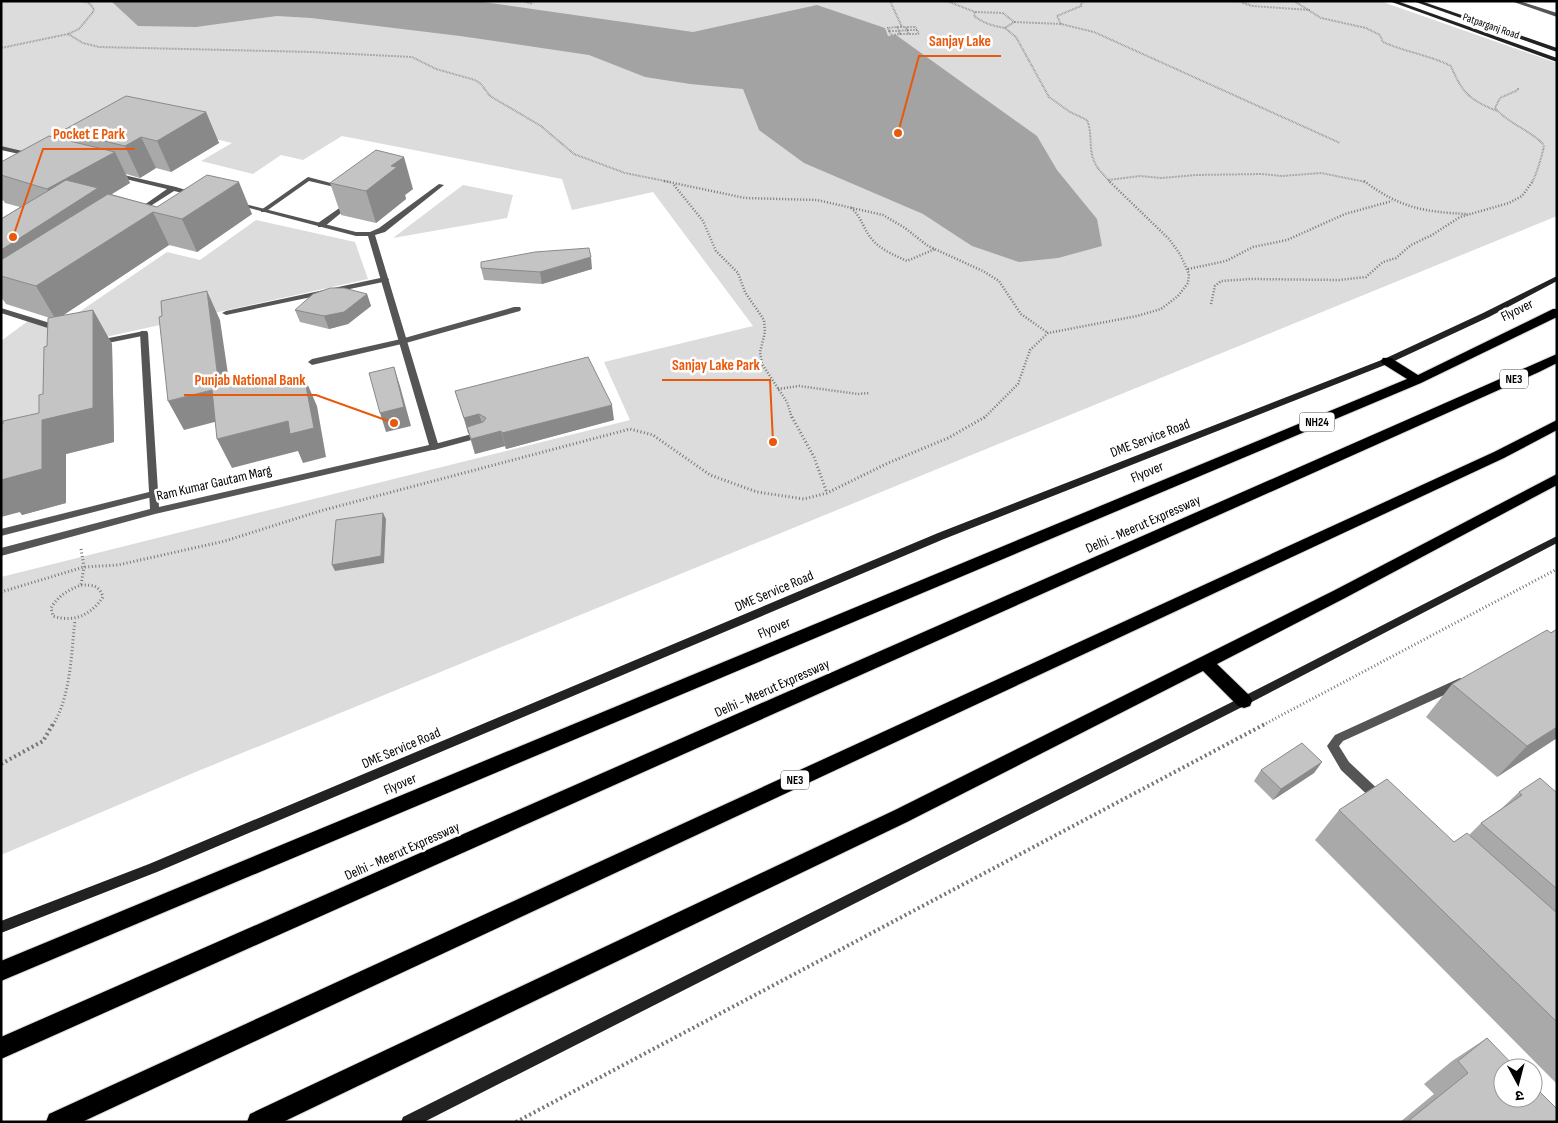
<svg xmlns="http://www.w3.org/2000/svg" width="1558" height="1123" viewBox="0 0 1558 1123" font-family="'Sofia Sans Condensed','Noto Sans Devanagari',sans-serif">
<style>
.green{fill:#dcdcdc}
.water{fill:#a3a3a3}
.lines{fill:none;stroke-linecap:round;stroke-linejoin:round}
.highway-casing{stroke:#dbdbdb;stroke-width:2}
.path-far3{stroke:#777;stroke-width:2;stroke-dasharray:0.5 1;stroke-linecap:butt}
.path-far2{stroke:#777;stroke-width:2.5;stroke-dasharray:1 2;stroke-linecap:butt}
.path-far1{stroke:#777;stroke-width:3;stroke-dasharray:1 2.5;stroke-linecap:butt}
.path{stroke:#777;stroke-width:4;stroke-dasharray:2 3;stroke-linecap:butt}
.lane{fill:#555;fill-rule:evenodd}
.street{fill:#555;fill-rule:evenodd}
.secondary{fill:#222;fill-rule:evenodd}
.highway{fill:#000;fill-rule:evenodd}
.wall{fill:#a9a9a9}
.shaded-wall{fill:#898989}
.building{fill:#c4c4c4;stroke:#898989}
.labels{text-anchor:middle;dominant-baseline:central;stroke-width:5;stroke-linejoin:round;paint-order:stroke}
.far-street-label{font-size:11px;fill:#000;stroke:#fff}
.shield{fill:#fff;stroke:#4c4c4c;stroke-width:1}
.shield-label{font-size:12px;font-weight:bold;fill:#000}
.street-label{font-size:14px;fill:#000;stroke:#fff}
.leader{fill:none;stroke:#e8590c;stroke-width:2}
.callout-dot{fill:#e8590c;stroke:#fff;stroke-width:2}
.callout-label{font-size:15px;text-anchor:middle;font-weight:bold;fill:#e8590c;stroke:#fff;stroke-width:5;stroke-linejoin:round;paint-order:stroke}
</style>
<rect width="100%" height="100%" fill="#fff"/>
<path class="green" d="M1,1h1379l177,62v153l-1359,555 -197,84v-278l629,-157 -26,-58 149,-36 -100,-134 -81,18 -10,-31 -220,-43 -39,24 -22,-5 -28,19 -52,-13 31,-18 -105,-25 -65,37 -40,-2 -21,-5z
M463,185l50,10 -6,23 -114,20z
M256,220l99,22 13,37 -267,59 -38,-15 104,-71 33,8z
M28,321l48,17 -31,105 -44,11v-113z"/>
<path class="water" d="M111,1h365l217,31 124,-27 68,23 3,8 8,-1 141,101 20,34 40,49 5,27 -44,12 -39,4 -47,-16 -49,-32 -119,-51 -45,-33 -16,-41 -53,-5 -45,-7 -56,-22 -129,-19 -149,-18 -34,-2 -81,11 -58,-1z"/>
<g class="lines">
<g class="highway-casing">
<path id="highway" d="M1553,309h4v8l-136,66 -1420,598v-20l1406,-582 -24,-15 -2,-3 2,-3h8l27,17z
M1557,354v9l-18,9 -1538,687v-22z
M1557,420v10l-53,28 -1422,664h-36l3,-8 1445,-662z
M1557,474v11l-212,113 -128,66 33,32 2,5 -2,5 -6,2 -6,-2 -35,-35 -296,151 -624,300h-36l3,-8 645,-304 440,-220z"/>
</g>
<path class="path-far3" d="M81,1l8,2 5,6 -1,3 -14,17 -11,5 15,9 16,4 213,5 100,5 24,12 39,11 6,4 9,12 51,30 33,28 51,19 45,9
M523,1l10,3
M890,1l12,26
M947,1l28,11
M1238,1l14,5 58,4
M1294,1l27,17 45,10 14,7 3,7c22,10 46,13 68,24 11,27 19,34 46,45
M975,12l28,1 11,9 -9,6c-12,-2 -22,-5 -31,-12z
M1014,22l47,2 33,8 246,111
M1061,24l-4,-8 24,-10 1,-5
M897,27l2,4
M897,27h9l1,3 -8,1
M1005,28l11,9 33,60 21,15 17,8c6,14 1,30 8,43 3,7 10,13 15,19
M889,31h10
M889,31l2,4 9,-1 -1,-3
M889,31l-1,-3 9,-1
M900,34h9l-2,-4h10l-2,-3h-9
M909,34h10l-2,-4
M1,48l67,-14
M1518,88v2l-18,8 -5,10c14,16 35,22 49,37 -1,8 -8,31 -12,37
M1108,180l32,-4 21,2 35,-3 66,-1 20,2 39,-3 45,9"/>
<path class="path-far2" d="M664,181l81,17 72,2 66,15 22,13 23,18 55,25 16,10 22,33 27,19
M1364,181c36,27 60,31 104,33
M674,185l29,36 13,30 22,22 7,19 19,28 1,12 -5,20 2,12 25,38 5,16
M851,208c10,8 12,20 20,30 8,11 23,17 36,23l28,-12
M1188,269l38,-8 27,-14 34,-7 58,-26 47,-13
M1211,304l4,-18 6,-5 29,-2 89,1 27,-3 17,-15 13,-4 15,-13 21,-10 28,-18 49,-14 13,-7 11,-15
M778,389l21,-3 59,8 11,-1
M984,418l34,-34 12,-34 18,-17 89,-17 24,-7 17,-13 10,-13 1,-9 -9,-20 -11,-15 -60,-58"/>
<path class="path-far1" d="M792,417l22,40 13,36
M81,549l3,18 -3,18
M81,585c12,0 18,0 22,12 -12,18 -29,26 -50,19l-2,-8c7,-12 17,-18 30,-23z
M1,592l83,-25 34,-2 107,-24 95,-30 310,-82 23,6 57,40 47,17 47,7 23,-6 61,-30 60,-25 37,-21
M53,725c18,-30 18,-70 22,-105
M1263,725l294,-156"/>
<path class="path" d="M1,764l42,-23 10,-17
M516,1122l749,-398"/>
<path class="lane" d="M308,177l38,10 -3,2 -34,-8 -44,31h-4v-2z
M348,202l5,1 -29,24h-6v-4z
M385,277l4,2 -1,2 -162,34 -4,-2 4,-2z
M514,307h6l1,2 -1,2 -114,32 -94,22 -4,-3 4,-3 89,-20z
M1,308l62,19 1,2 -1,2h-6l-56,-18z
M144,331h3v4l-44,9 -9,-4 4,-2 6,1z
M483,431l4,3 -1,2 -52,14 -5,-3 2,-2z
M153,491l5,3 -2,2 -155,40v-7z
M1460,678l4,2 2,3 -2,3 -121,55 -4,5 10,16 34,32 2,4 -2,4 -4,1 -4,-1 -34,-32 -14,-24 8,-11z"/>
<path class="street" d="M1511,1h8l38,12v4z
M1,146l34,8 1,1 -3,2 -32,-7z
M115,173l61,14 23,7 -3,2 -22,-5 -33,21h-4v-2l30,-21 -54,-13 -1,-1z
M439,184l5,1 -59,47 -10,3 64,212 -2,2 -282,65 -154,42v-8l149,-39 -10,-176 1,-2h6l1,2 11,174 270,-62 -61,-209h-12l-122,-32 3,-2 119,30h14l9,-4z"/>
<path class="secondary" d="M1389,1h8l160,57v4z
M1413,1h8l136,47v4z
M1557,276v5l-68,36 -99,46 -446,176 -787,333 -156,61v-12l148,-57 789,-331 446,-174 99,-46z
M1557,536v7l-309,161 -824,418h-23l2,-5 837,-419z"/>
<use href="#highway" class="highway"/>
</g>
<path class="wall" d="M206,112l13,31 -48,29 -15,-4 -16,10 -14,-4 4,9 -19,11 46,13 95,7 -55,38 -28,-7 -107,71 31,-6 19,34 2,98 -48,12v49l-44,12 -2,-3 19,-99 4,-19 7,-76 -44,-14 -5,-7v-78l19,-12 -15,-4 -2,-3 -2,2v-40l66,-22 -5,-9z
M330,183l83,6 -8,6 1,4 -30,24 -35,-8z
M481,268l111,1 -50,15 -58,-4z
M367,294l4,12 -23,18 -19,5 -29,-7 -5,-12z
M455,391l159,29 -108,29 -1,-3 -30,8z
M1557,629v109l-60,39 -71,-60 26,-33z
M1322,762l-8,11 -41,27 -19,-19 7,-11z
M1519,792l38,1v291l-242,-244 24,-30 115,32 15,-7 12,-12 20,-14z
M1487,1038l70,84h-157l34,-28 -10,-10 28,-23z"/>
<path class="shaded-wall" d="M206,112l13,31 -48,29 -14,-31z
M141,137l15,31 -16,10 -15,-32z
M115,152l15,31 -26,16 -103,77v-26l59,-38 -13,-23z
M404,157l9,32 -8,6 1,4 -30,24 -10,-32 25,-25z
M239,182l13,32 -55,38 -15,-33z
M153,212l16,33 -113,75 -20,-34z
M591,257l1,12 -50,15 -2,-12z
M207,291l13,29 13,88 -15,-29z
M367,294l4,12 -23,18 -19,5 -5,-13z
M93,310l19,34 2,98 -48,12v49l-44,12 -2,-3 -19,5v-37l41,-60z
M394,367l6,19 11,40 -25,6 -6,-19z
M304,376l13,30 9,51 -23,6 -5,-12 -66,17 -15,-29 71,-18z
M212,390l14,29 -42,11 -16,-29z
M612,405l2,15 -108,29 -4,-16z
M479,414l5,15 -16,4 -4,-15z
M501,431l4,15 -30,8 -4,-15z
M383,513l3,6 -2,44 -49,8 -3,-6z
M1557,727v11l-60,39 30,-31z
M1322,762l-8,11 -41,27 8,-11z"/>
<path class="building" d="M126,96l80,16 -49,29 -16,-4 -16,9 -63,-15z
M49,136l66,16 -68,37 -46,-14v-13z
M376,150l28,7 -13,9 6,1 -31,24 -36,-8z
M207,175l32,7 -57,37 -29,-7 -117,74 -35,-10v-16l107,-66 49,13z
M66,180l32,8 -97,62v-31z
M589,248l2,9 -51,15 -59,-4v-6l54,-10z
M330,288h14l23,6 -23,18 -20,4 -29,-6 18,-16z
M207,291l11,88 14,-3v3l20,-5 1,5 10,-3 2,9 39,-9 10,52 -24,6 -2,-13 -71,18 -5,-49 -44,11 -9,-84 3,-1 -1,-15z
M93,310v98l-51,12v49l-41,11v-56h2v-3l36,-8v-18l4,-1 1,-47 3,-1 1,-28z
M588,357l24,48 -110,28 -1,-2 -30,8 -4,-12 16,-5 3,-4 -7,-4 -15,4 -9,-27z
M394,367l10,40 -24,6 -11,-40z
M383,513l-2,43 -49,9 4,-45z
M1557,629v98l-30,19 -75,-62 95,-54 4,3z
M1302,743l20,19 -41,27 -20,-19z
M1540,778l17,15v96l-76,-66 41,-28 -3,-3z
M1387,779l67,63 13,-9 90,80v109l-218,-212z
M1487,1038l29,30h-13v30h30v-13l24,24v13h-150l61,-49 -10,-12z"/>
<g class="labels">
<g class="far-street-label">
<text transform="translate(1491 26) rotate(19)">Patparganj Road</text>
</g>
<g class="shield">
<rect x="1500" y="369.5" width="28" height="19" rx="4"/>
<rect x="1299.5" y="412.5" width="35" height="19" rx="4"/>
<rect x="781" y="770.5" width="28" height="19" rx="4"/>
</g>
<g class="shield-label">
<text x="1514" y="379">NE3</text>
<text x="1317" y="422">NH24</text>
<text x="795" y="780">NE3</text>
</g>
<g class="street-label">
<text transform="translate(1517 310) rotate(-26)">Flyover</text>
<text transform="translate(1150 438) rotate(-21)">DME Service Road</text>
<text transform="translate(1147 472) rotate(-23)">Flyover</text>
<text transform="translate(214 483) rotate(-13)">Ram Kumar Gautam Marg</text>
<text transform="translate(1143 524) rotate(-24)">Delhi - Meerut Expressway</text>
<text transform="translate(774 591) rotate(-23)">DME Service Road</text>
<text transform="translate(774 628) rotate(-23)">Flyover</text>
<text transform="translate(772 688) rotate(-24)">Delhi - Meerut Expressway</text>
<text transform="translate(401 748) rotate(-23)">DME Service Road</text>
<text transform="translate(400 784) rotate(-23)">Flyover</text>
<text transform="translate(402 851) rotate(-24)">Delhi - Meerut Expressway</text>
</g>
</g>
<path class="leader" d="M898 133L919 56H1001M13 237L43 149H135M773 442L770 380H662M394 423L316 395H184"/>
<g class="callout-dot">
<circle cx="898" cy="133" r="5"/>
<circle cx="13" cy="237" r="5"/>
<circle cx="773" cy="442" r="5"/>
<circle cx="394" cy="423" r="5"/>
</g>
<g class="callout-label">
<text x="960" y="46">Sanjay Lake</text>
<text x="89" y="139">Pocket E Park</text>
<text x="716" y="370">Sanjay Lake Park</text>
<text x="250" y="385">Punjab National Bank</text>
</g>
<rect width="1558" height="1123" fill="none" stroke="#000000" stroke-width="5"/>
<g transform="translate(1518 1083) rotate(173)"><circle r="24" fill="#ffffff" stroke="#999999"/>
<path d="M0-4L9 19L0 12L-9 19Z" fill="#000000"/>
<text y="-8" font-size="14" font-weight="bold" text-anchor="middle" fill="#000000">उ</text>
</g>
</svg>
